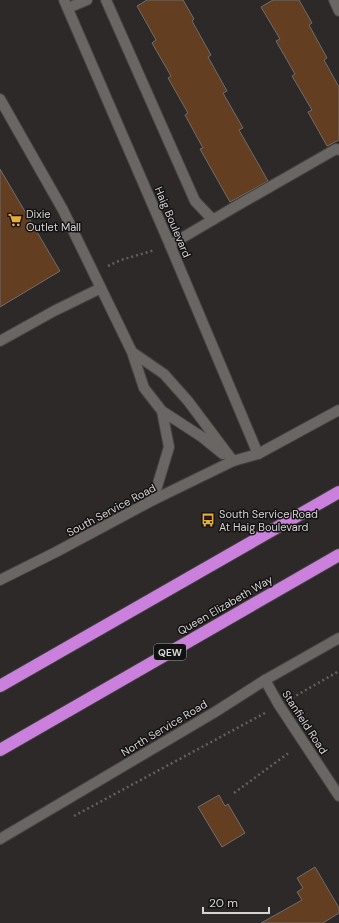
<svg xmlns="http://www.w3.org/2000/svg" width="339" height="923" viewBox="0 0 339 923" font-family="'DM Sans',sans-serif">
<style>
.building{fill:#633e20;stroke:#706d6c}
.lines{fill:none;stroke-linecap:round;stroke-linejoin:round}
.service-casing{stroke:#464443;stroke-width:12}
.minor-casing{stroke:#464443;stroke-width:12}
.tertiary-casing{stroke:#464443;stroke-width:12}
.secondary-casing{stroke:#464443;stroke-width:12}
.motorway-casing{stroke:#464443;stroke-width:14}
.path{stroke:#63605f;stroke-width:2.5;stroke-dasharray:2 3;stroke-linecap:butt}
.service{stroke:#696664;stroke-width:10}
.minor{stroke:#696664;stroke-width:10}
.tertiary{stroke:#696664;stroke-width:10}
.secondary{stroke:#696664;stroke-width:10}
.motorway{stroke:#ca80dc;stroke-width:12}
.labels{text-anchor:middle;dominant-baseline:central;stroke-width:3;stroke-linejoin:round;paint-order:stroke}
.shield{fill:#131212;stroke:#9c9a99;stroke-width:1}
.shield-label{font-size:10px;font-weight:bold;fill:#d6d4d3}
.poi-label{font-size:11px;fill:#d6d4d3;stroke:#131212;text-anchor:start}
.street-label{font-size:11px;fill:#d6d4d3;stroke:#131212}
</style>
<rect width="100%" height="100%" fill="#2c2928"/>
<path class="building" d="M147,0h36l11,19 -2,2 19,34 -3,2 19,34 -4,2 20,35 -4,2 29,51 -38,21 -30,-53 3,-1 -18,-33 3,-2 -20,-35 3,-2 -19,-33 4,-3 -19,-34z
M273,0h26l13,23 -3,2 18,33 -3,2 15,27v53l-12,6 -19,-34 4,-2 -20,-34 3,-2 -19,-33 4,-2 -19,-32z
M0,169l60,102 -60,36z
M219,795l6,11 3,-2 17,29 -23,14 -24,-40z
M315,867l24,41v5l-16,10h-62l41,-23 -5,-8 6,-4 -6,-10z"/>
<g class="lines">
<g class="service-casing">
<path id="service" d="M106,0l89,201 18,19
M334,0l5,11
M68,8l19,-8
M0,99l63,111 69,142 12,36 18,23 7,36 -16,53
M170,245l63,-37 103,-59 3,1
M0,341l54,-30 47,-23
M132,352l32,22 24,27 45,60
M162,411l40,26 21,17
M233,461l25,-7"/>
</g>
<g class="minor-casing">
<path id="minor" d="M64,0l106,245 88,209"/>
</g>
<g class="tertiary-casing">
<path id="tertiary" d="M265,680l14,25 60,91"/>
</g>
<g class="secondary-casing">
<path id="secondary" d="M258,454l81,-44
M0,580l56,-28 97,-52 80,-39
M0,839l215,-127 50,-32 74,-42"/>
</g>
<g class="motorway-casing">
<path id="motorway" d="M0,686l339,-194
M0,750l339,-195"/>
</g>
<path class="path" d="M108,266l13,-6 34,-10
M292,698l47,-27
M234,793l56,-41
M74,816l191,-103"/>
<use href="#service" class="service"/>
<use href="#minor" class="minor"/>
<use href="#tertiary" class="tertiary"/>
<use href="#secondary" class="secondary"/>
<use href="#motorway" class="motorway"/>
</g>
<defs>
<g id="supermarket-bare" transform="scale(1.08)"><path d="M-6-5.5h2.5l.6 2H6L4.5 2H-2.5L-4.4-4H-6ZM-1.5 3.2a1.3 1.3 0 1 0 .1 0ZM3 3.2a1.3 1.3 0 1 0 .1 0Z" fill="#e8ac37" stroke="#131212" stroke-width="2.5" paint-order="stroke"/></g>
<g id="bus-bare" transform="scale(1.08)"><path d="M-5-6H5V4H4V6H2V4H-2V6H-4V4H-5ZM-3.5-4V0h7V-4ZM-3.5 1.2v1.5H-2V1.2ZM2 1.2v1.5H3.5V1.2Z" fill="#e8ac37" stroke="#131212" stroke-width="2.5" paint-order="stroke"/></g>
</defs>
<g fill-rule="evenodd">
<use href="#supermarket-bare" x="15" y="220"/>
<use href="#bus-bare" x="208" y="520"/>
</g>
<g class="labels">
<rect class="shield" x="154" y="644" width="32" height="16" rx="3"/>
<g class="shield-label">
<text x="170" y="652">QEW</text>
</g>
<g class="poi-label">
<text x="26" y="214">Dixie<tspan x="26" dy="13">Outlet Mall</tspan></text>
<text x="219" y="514">South Service Road<tspan x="219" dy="13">At Haig Boulevard</tspan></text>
</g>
<g class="street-label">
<text transform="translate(173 222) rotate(67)">Haig Boulevard</text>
<text transform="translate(111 510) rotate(-28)">South Service Road</text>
<text transform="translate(225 605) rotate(-30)">Queen Elizabeth Way</text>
<text transform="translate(305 722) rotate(57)">Stanfield Road</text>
<text transform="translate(164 728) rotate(-31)">North Service Road</text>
</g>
</g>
<path d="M203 907v6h66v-6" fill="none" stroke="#d6d4d3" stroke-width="2"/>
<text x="209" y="907" font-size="12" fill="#d6d4d3" stroke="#131212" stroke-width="3" paint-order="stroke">20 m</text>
</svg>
